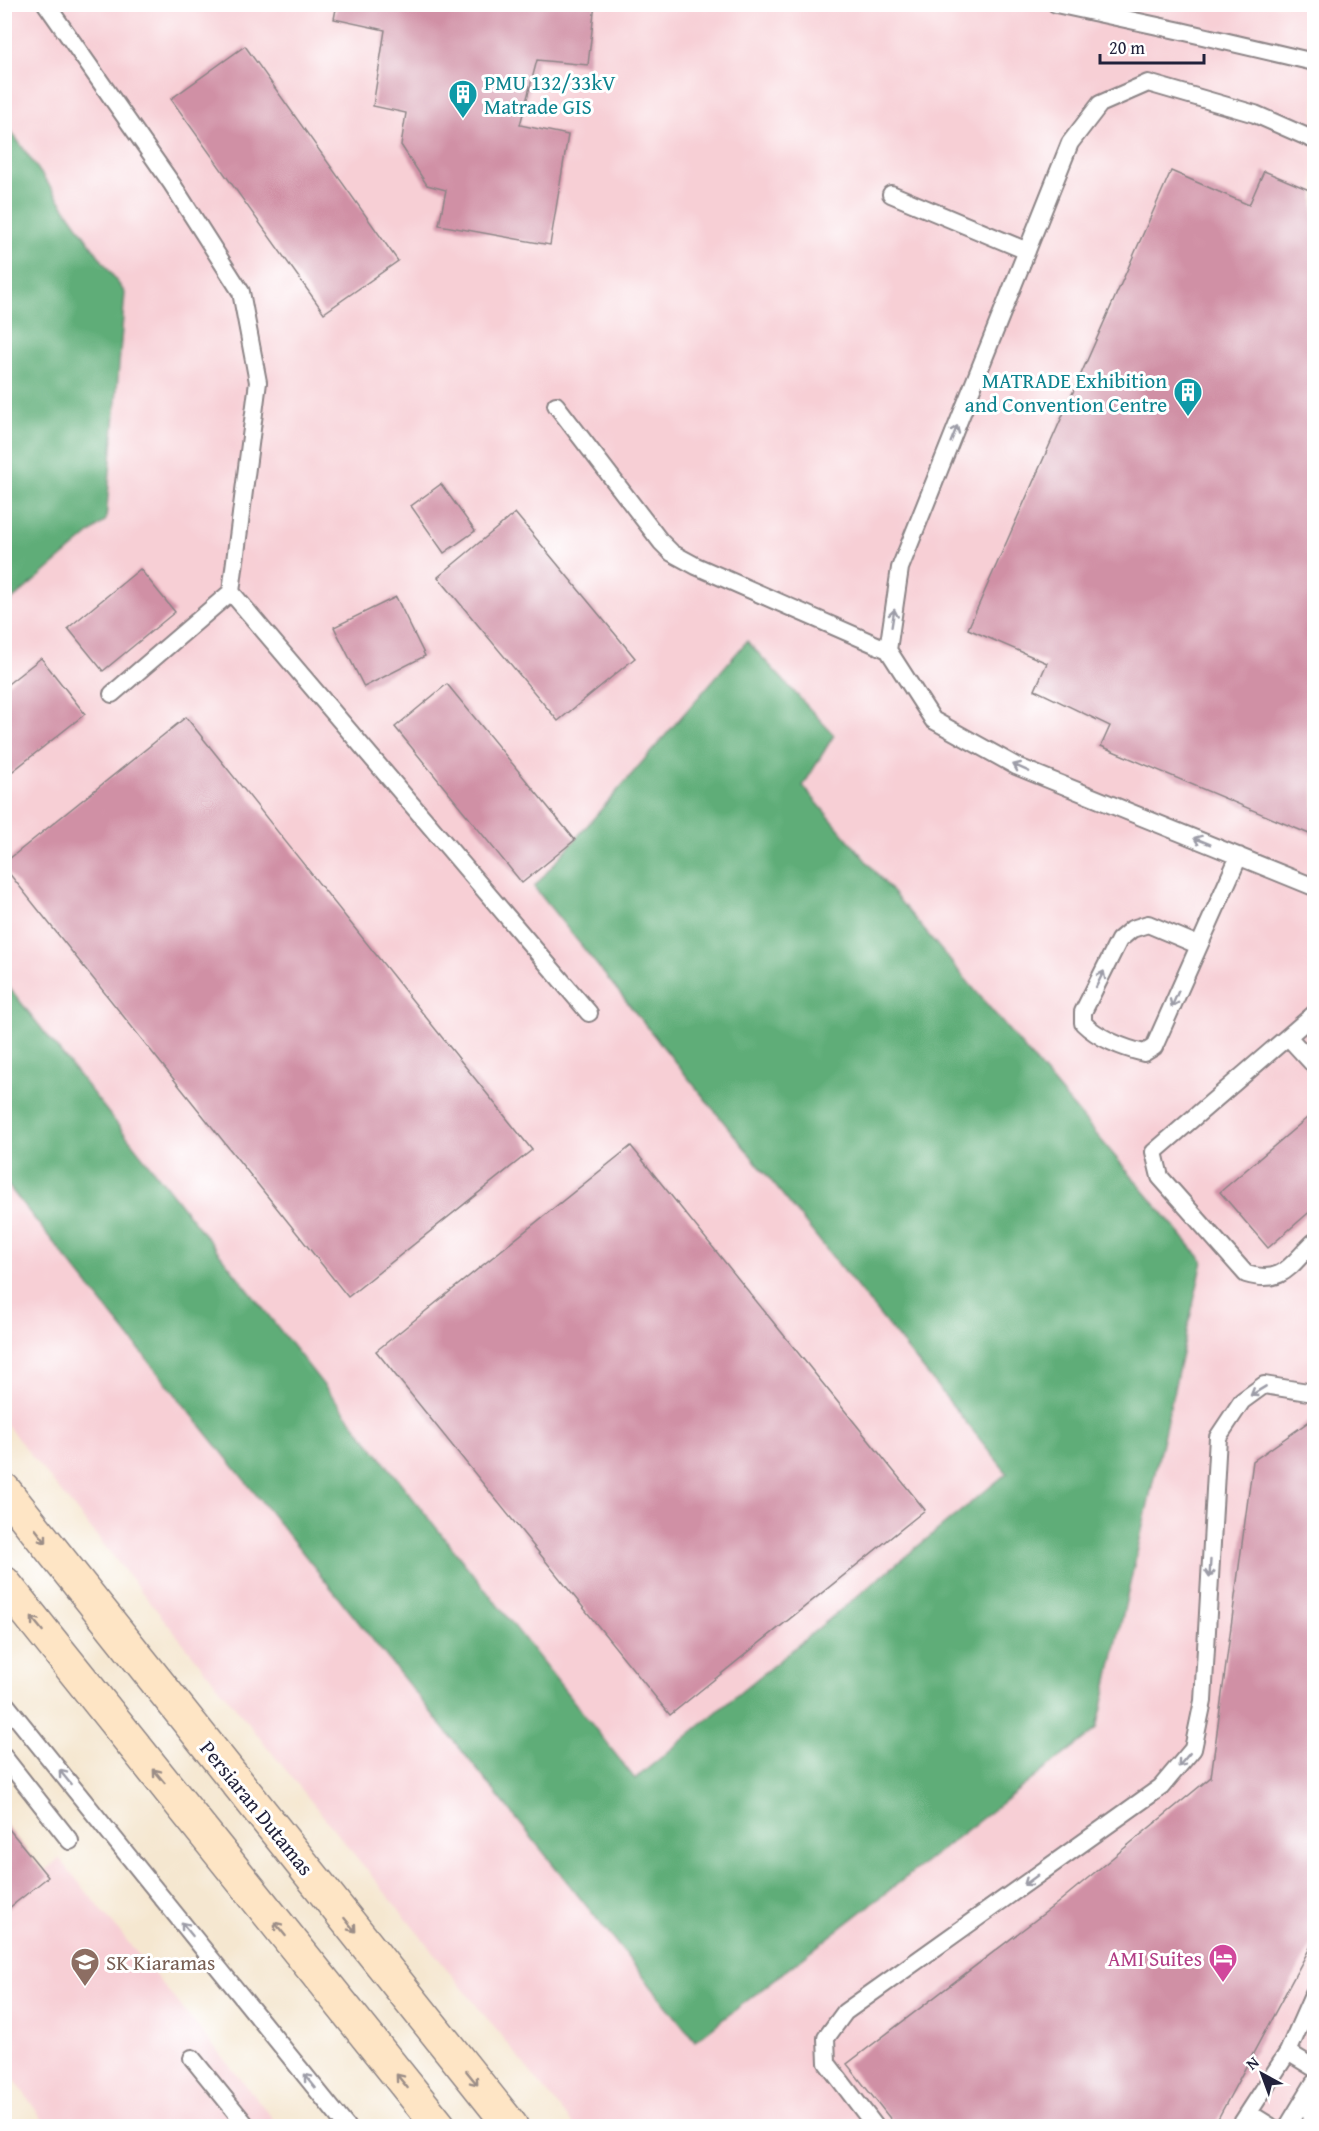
<svg xmlns="http://www.w3.org/2000/svg" width="1319" height="2131" viewBox="0 0 1319 2131" font-family="'Gentium Book Plus',serif">
<style>
.built{fill:#f7cfd5}
.forest{fill:#5fad78;stroke:#40685a;stroke-width:1.5}
.building{fill:#d090a5}
.lines{fill:none;stroke-linecap:round;stroke-linejoin:round}
.lane-casing{stroke:#8c8486;stroke-width:20}
.secondary-casing{stroke:#8c8486;stroke-width:36}
.lane{stroke:#fff;stroke-width:16}
.secondary{stroke:#fee5c5;stroke-width:33}
.oneway{stroke:#9c9ca7}
.oneway2{stroke:#9b8d87}
.labels{text-anchor:middle;dominant-baseline:central;stroke-width:6;stroke-linejoin:round;paint-order:stroke}
.culture-label{font-size:21px;fill:#0d838f;stroke:#fff;text-anchor:start}
.street-label{font-size:21px;fill:#22223b;stroke:#fff}
.hotel-label{font-size:21px;fill:#b23c85;stroke:#fff;text-anchor:end}
.education-label{font-size:21px;fill:#785e54;stroke:#fff;text-anchor:start}
</style>
<rect width="100%" height="100%" fill="#fff"/>
<filter id="ink" filterUnits="userSpaceOnUse"><feTurbulence type="fractalNoise" baseFrequency=".0167" numOctaves="2"/><feDisplacementMap in="SourceGraphic" scale="12" xChannelSelector="R" yChannelSelector="G"/><feConvolveMatrix kernelMatrix="1 2 1 2 8 2 1 2 1" color-interpolation-filters="sRGB"/></filter>
<filter id="wash" filterUnits="userSpaceOnUse"><feTurbulence type="fractalNoise" baseFrequency=".008" numOctaves="4" result="noise"/><feDisplacementMap in="SourceGraphic" scale="24" xChannelSelector="R" yChannelSelector="G"/><feGaussianBlur stdDeviation="1.35" result="paint"/><feColorMatrix in="noise" values="0 0 0 0 0 0 0 0 0 0 0 0 0 0 0 0 0 1.4 0 .05"/><feComposite in="paint" operator="in"/></filter>
<g filter="url(#wash)">
<rect width="100%" height="100%" fill="#f5e7d0"/>
<path class="built" d="M4,5h1310v2121h-740l-569,-703z
M59,1858l220,268h-232l-42,-60 -1,-156z"/>
<path class="forest" d="M4,121l121,172 -19,227 -101,86z
M747,641l87,94 -31,51 400,475 -106,468 -402,312 -690,-859 -1,-201 631,798 372,-306 -473,-586z"/>
<g id="blocks">
<path class="building" d="M337,4h258l-7,61 -51,-5 -17,65 48,10 -18,110 -111,-20 7,-35 -19,-5 -26,-40 5,-32 -33,-7 12,-76 -51,-11z
M245,46l153,215 -74,52 -153,-214z
M1171,171l78,34 15,-34 50,21v644l-213,-90 9,-20 -75,-36 12,-27 -79,-34z
M441,484l34,47 -31,22 -33,-47z
M515,513l120,145 -77,63 -120,-144z
M140,569l35,43 -72,59 -35,-43z
M396,597l29,59 -61,31 -30,-60z
M41,658l44,56 -81,64v-91z
M447,684l128,156 -53,43 -127,-156z
M186,717l346,433 -184,147 -344,-430v-4z
M1314,1112v96l-46,40 -48,-56z
M631,1146l294,364 -255,205 -294,-364z
M1314,1418v522l-100,186h-318l-49,-62 208,-159 156,-128 42,-316z
M4,1823l44,54 -44,35z"/>
</g>
</g>
<g filter="url(#ink)">
<use href="#blocks" fill-opacity="0" stroke="#8c8486" stroke-width="1.5"/>
<g class="lines">
<g class="lane-casing">
<path id="lane" d="M46,4l126,180 69,108 17,90 -27,210 -119,102
M1056,4l125,27 133,31
M1314,140l-59,-26 -107,-31 -48,21 -30,39 -170,425 -12,82 45,70 83,46 298,121
M891,194l136,57
M556,405l105,137 11,11 24,13 192,84
M231,592l358,421
M1198,945l-50,-21 -16,5 -13,11 -36,72v11c15,15 40,25 61,30l10,-6 85,-191
M1314,1014l-160,138 6,25 86,97c37,11 44,-9 68,-32
M1289,1038l25,27
M4,1702l342,424
M4,1757l66,84
M1288,2052l26,16
M192,2058l55,68
M1249,2113l21,13
M875,2126l-48,-63 -1,-25 19,-26 316,-225 32,-38 10,-48 15,-264 24,-36 22,-16 50,8
M1240,2126l48,-74 26,-59
M1288,2126l26,-43
M1310,2126l4,-21"/>
</g>
<g class="secondary-casing">
<path id="secondary" d="M4,1490l507,636
M4,1583l435,543"/>
</g>
<use href="#lane" class="lane"/>
<use href="#secondary" class="secondary"/>
</g>
<defs><path id="oneway-shaft" d="M-6 0H5M1.5-3L5.5 0L1.5 3" fill="none" stroke-width="1.6" stroke-linecap="round" stroke-linejoin="round" transform="scale(1.5)"/></defs>
<g class="oneway">
<use href="#oneway-shaft" transform="translate(954 434) rotate(-68)"/>
<use href="#oneway-shaft" transform="translate(893 618) rotate(-81)"/>
<use href="#oneway-shaft" transform="translate(1021 768) rotate(-156)"/>
<use href="#oneway-shaft" transform="translate(1202 841) rotate(-158)"/>
<use href="#oneway-shaft" transform="translate(1100 979) rotate(-64)"/>
<use href="#oneway-shaft" transform="translate(1175 999) rotate(113)"/>
<use href="#oneway-shaft" transform="translate(1258 1391) rotate(149)"/>
<use href="#oneway-shaft" transform="translate(1210 1569) rotate(93)"/>
<use href="#oneway-shaft" transform="translate(1184 1760) rotate(130)"/>
<use href="#oneway-shaft" transform="translate(65 1777) rotate(-129)"/>
<use href="#oneway-shaft" transform="translate(1031 1880) rotate(144)"/>
<use href="#oneway-shaft" transform="translate(187 1929) rotate(-129)"/>
<use href="#oneway-shaft" transform="translate(310 2081) rotate(-129)"/>
</g>
<g class="oneway2">
<use href="#oneway-shaft" transform="translate(41 1536) rotate(52)"/>
<use href="#oneway-shaft" transform="translate(37 1624) rotate(-129)"/>
<use href="#oneway-shaft" transform="translate(159 1776) rotate(-129)"/>
<use href="#oneway-shaft" transform="translate(350 1925) rotate(51)"/>
<use href="#oneway-shaft" transform="translate(280 1929) rotate(-129)"/>
<use href="#oneway-shaft" transform="translate(472 2078) rotate(51)"/>
<use href="#oneway-shaft" transform="translate(402 2081) rotate(-129)"/>
</g>
</g>
<defs>
<g id="building-pin" transform="scale(1.5)"><path d="M0 17L-7.5 6A9.5 9.5 0 1 1 7.5 6Z" fill="#0f9aa8" stroke="#fff"/><path d="M-4-6H4V6H1V3H-1V6H-4ZM-2.5-4.3h1.7v1.8h-1.7ZM.8-4.3h1.7v1.8H.8ZM-2.5-1h1.7V.8h-1.7ZM.8-1h1.7V.8H.8Z" fill="#fff"/></g>
<g id="hotel-pin" transform="scale(1.5)"><path d="M0 17L-7.5 6A9.5 9.5 0 1 1 7.5 6Z" fill="#d1479c" stroke="#fff"/><path d="M-6-4.5h1.5V1H6V5H4.5V3h-9V5H-6ZM-4 0a1.8 1.8 0 1 1 3.6 0ZM.5 0V-2.5h3Q6-2.5 6 0Z" fill="#fff"/></g>
<g id="school-pin" transform="scale(1.5)"><path d="M0 17L-7.5 6A9.5 9.5 0 1 1 7.5 6Z" fill="#8d6e63" stroke="#fff"/><path d="M0-5L7-2L0 1L-7-2ZM-4 1L0 2.5L4 1V4Q0 6-4 4Z" fill="#fff"/></g>
</defs>
<g fill-rule="evenodd">
<use href="#building-pin" x="463" y="94"/>
<use href="#building-pin" x="1188" y="392"/>
<use href="#hotel-pin" x="1223" y="1958"/>
<use href="#school-pin" x="85" y="1962"/>
</g>
<g class="labels">
<g class="culture-label">
<text x="484" y="82">PMU 132/33kV<tspan x="484" dy="24">Matrade GIS</tspan></text>
<text x="1167" y="380" text-anchor="end">MATRADE Exhibition<tspan x="1167" dy="24">and Convention Centre</tspan></text>
</g>
<g class="street-label">
<text transform="translate(257 1808) rotate(51)">Persiaran Dutamas</text>
</g>
<g class="hotel-label">
<text x="1202" y="1958">AMI Suites</text>
</g>
<g class="education-label">
<text x="106" y="1962">SK Kiaramas</text>
</g>
</g>
<rect width="1319" height="2131" fill="none" stroke="#fff" stroke-width="24"/>
<g transform="translate(1262 2074) rotate(319)" stroke="#ffffff" stroke-width="4.5" paint-order="stroke">
<path d="M0-4.5L10 22L0 15L-10 22Z" fill="#22223b"/>
<text y="-9" font-size="16" font-weight="bold" text-anchor="middle" fill="#22223b">N</text>
</g>
<path d="M1100 54v9h104v-9" fill="none" stroke="#22223b" stroke-width="3"/>
<text x="1109" y="54" font-size="18" fill="#22223b" stroke="#ffffff" stroke-width="4.5" paint-order="stroke">20 m</text>
</svg>
